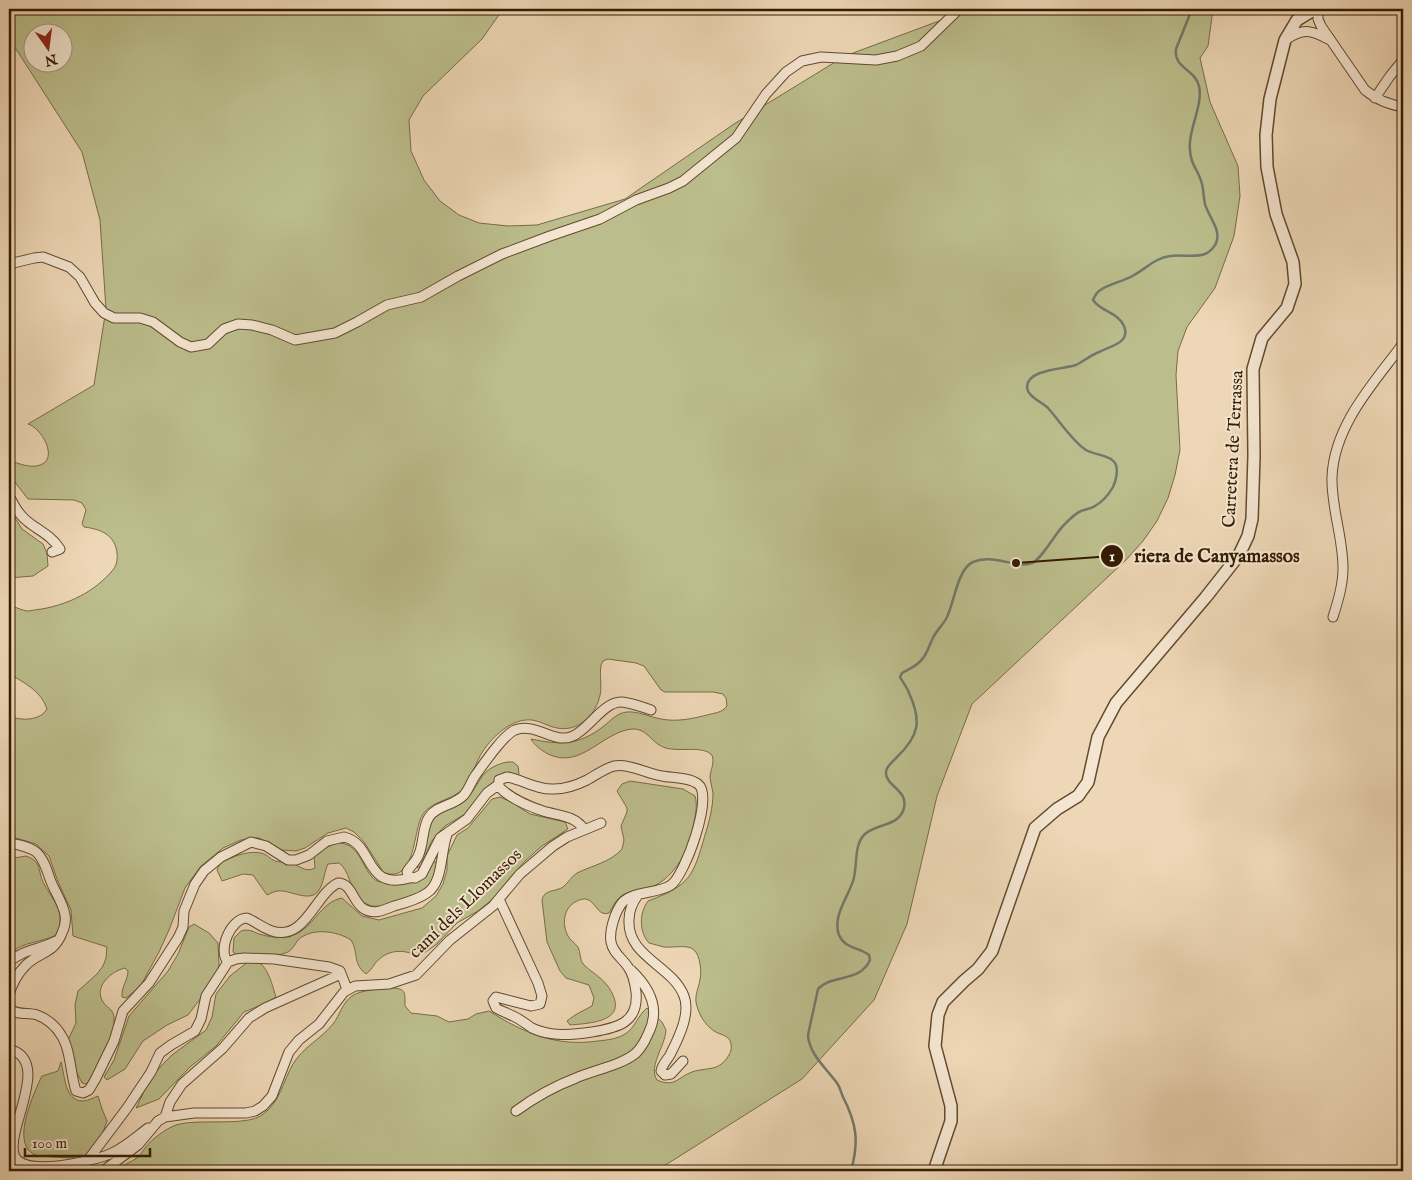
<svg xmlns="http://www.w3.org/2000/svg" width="1412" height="1180" viewBox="0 0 1412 1180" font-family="'IM FELL English',serif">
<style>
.green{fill:#bcbd8c;stroke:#786c46;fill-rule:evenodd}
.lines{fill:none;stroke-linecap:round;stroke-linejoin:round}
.stream{stroke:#71796b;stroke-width:2.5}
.minor-casing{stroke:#624a2e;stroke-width:11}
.tertiary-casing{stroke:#624a2e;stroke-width:14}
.minor{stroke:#f4e5d0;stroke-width:9}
.tertiary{stroke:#f4e5d0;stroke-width:11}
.labels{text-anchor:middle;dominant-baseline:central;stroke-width:4;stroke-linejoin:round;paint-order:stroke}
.street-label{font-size:18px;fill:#341b00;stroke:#f4e5d0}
.leader{fill:none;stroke:#341b00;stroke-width:2}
.callout-dot{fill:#341b00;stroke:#f4e5d0;stroke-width:2}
.mark-label{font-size:15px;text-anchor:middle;font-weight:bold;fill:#fff}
.callout-label{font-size:19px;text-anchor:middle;font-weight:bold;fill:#341b00;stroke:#f4e5d0;stroke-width:4;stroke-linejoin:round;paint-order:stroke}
</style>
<rect width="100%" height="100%" fill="#eed7b6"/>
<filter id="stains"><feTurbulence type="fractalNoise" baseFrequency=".004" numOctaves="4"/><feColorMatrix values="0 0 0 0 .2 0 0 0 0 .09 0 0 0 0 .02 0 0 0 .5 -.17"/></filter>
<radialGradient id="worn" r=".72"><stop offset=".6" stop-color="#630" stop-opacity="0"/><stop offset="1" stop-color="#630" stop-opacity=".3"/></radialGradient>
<path class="green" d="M9,9h494l-21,30 -59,57 -14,24 2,31 13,29 16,21 19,14 20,8 29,3 29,-1 88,-26 109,-75 111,-68 102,-38 15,-9h251l-5,37 -8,12 10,44 28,64 2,30 -6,40 -19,52 -28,39 -9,24 -2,24 4,75 -5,25 -7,23 -11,23 -14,20 -17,19 -154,144 -35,92 -30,128 -33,76 -72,79 -146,92h-544c8,-5 19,-8 26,-14 3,-3 5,-6 7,-9 7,-9 20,-19 31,-23 22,-7 69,2 86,-10 18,-12 21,-34 31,-51 10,-17 28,-25 40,-40 7,-9 9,-21 19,-28 9,-6 26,-7 37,-8 17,0 16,3 16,18l6,7 26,3 12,6 19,-3 8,-5 13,-3c35,22 67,36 109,30 9,-1 19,-2 27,-7 10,-6 13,-19 22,-26l15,14 4,8c-1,17 -18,36 -9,50 18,8 21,-3 35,-8 14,-5 25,0 35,-14 3,-4 5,-8 4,-14 -1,-9 -11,-9 -17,-13 -10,-7 -16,-18 -18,-29 -1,-8 3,-15 4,-23 2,-7 0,-24 -6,-29 -6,-6 -21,-2 -30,-3 -5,-1 -10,-3 -15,-4 -10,-11 -10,-30 -1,-42 42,-16 45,-24 57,-66 4,-13 8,-27 8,-42 -1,-5 -2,-10 -3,-15 0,-8 5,-14 2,-23 -9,-9 -27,-4 -40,-6 -3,0 -8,-1 -11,-3 -10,-5 -15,-18 -29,-17 -30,3 -51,41 -84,25 -7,-4 -13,-8 -17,-15 30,6 47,7 73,-13 7,-6 13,-13 23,-14 11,-1 23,5 34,7 16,3 30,0 46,-4 7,-2 15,-2 20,-9l-1,-8 -3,-4 -10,-2h-48l-4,-2 -17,-24 -8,-3 -28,-4 -5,2 -2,4c-2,11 2,23 -2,34 -5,18 -22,33 -42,29 -8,-1 -16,-7 -25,-8 -20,-2 -39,16 -49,31 -7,10 -14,34 -22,40 -11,9 -30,11 -38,23 -11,17 -6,69 -39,59l-20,-31 -10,-10 -8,-4 -18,5 -23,15 -9,3 -14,-1 -23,-12h-5l-13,2 -18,8 -22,18 -16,22 -16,42 -10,22 -19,35 -14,11 -4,-1c-1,-10 6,-17 6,-26l-3,-3c-13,3 -32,18 -22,34 4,6 10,7 11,15 2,17 -16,55 -28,67l-4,-1 -6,-12 -8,-31 8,-17 -1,-18 3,-14 19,-17 6,-8 3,-8 1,-11 -34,-11 -2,-26 -13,-28 -9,-26 -13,-12 -27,-8v-120c12,5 31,5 38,-7 -5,-17 -23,-27 -38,-35v-67l3,-1c5,2 10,4 15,5 5,0 10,-2 15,-2 27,-5 52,-17 70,-38 4,-4 6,-11 5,-18 -2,-18 -16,-24 -33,-26l-2,-3 4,-14 -4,-7 -8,-3 -46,-1 -14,-18 -5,-4v-17c10,4 25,10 35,3 12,-9 -3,-35 -16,-39l66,-39 12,-76 -6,-89 -18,-68 -73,-114zM32,32h30v30h-30z
M9,508l13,21 21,15 4,9 1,13 -15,10 -24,2z
M507,762h6l5,4 1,8 -2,1 -8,-3 -5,2 -17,13 -17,24 -25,15 -5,5 -9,11 -10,24 -4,2c1,-7 12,-42 16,-48 7,-9 20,-12 29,-18 20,-15 14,-33 45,-40z
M630,781l53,8 12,7c3,9 0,21 -2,31 -4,25 -21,55 -47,62 -10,3 -17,1 -26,8 -5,4 -7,10 -11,16 -15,5 -13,-23 -34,-11 -12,7 -13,23 -7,34 2,4 7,7 10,11 3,6 1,12 6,18 7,7 17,12 23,20 25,35 -11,38 -37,40l-3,-4 8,-6 17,-9 2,-8 -5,-13 -23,-7 -6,-7 -13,-29 -5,-42c2,-11 14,-8 21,-13 6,-5 8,-10 14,-14 14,-7 34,-11 45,-24l2,-9 -3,-14 6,-14v-4l-10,-17 5,-7z
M500,797l11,5 19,12 35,8 3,7 -26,17 -17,15 -17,19 -8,13 -22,18 -21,12 -20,21 -13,9 -9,2c-15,-7 -31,-4 -41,10 -3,4 -4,6 -8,9 -14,-11 -7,-21 -15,-34 -14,-9 -39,-13 -53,0 -3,4 -5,9 -10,12 -12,6 -37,3 -51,3l-4,-3 1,-14 7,-7c9,-3 13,2 22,4 10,3 21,3 30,0 21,-7 27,-33 49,-37l20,18 17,4 43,-12 14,-12 7,-12 4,-14v-14l10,-21 11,-7 24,-29z
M338,843c21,0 23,22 34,34 4,5 9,5 15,6 24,3 31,-3 47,-21h3c-1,7 -4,19 -10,25 -9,9 -41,21 -54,19 -4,0 -10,-4 -13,-7 -10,-9 -11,-30 -21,-36l-11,1c-4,8 -4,19 -9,26 -8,14 -31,-1 -41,1 -4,0 -8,3 -11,4l-14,-20 -10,-1 -21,7 -5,-11c2,-7 8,-10 14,-12 9,-4 20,-7 30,-5 6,1 9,6 14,8 4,1 7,1 11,1 11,1 19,12 29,6l-1,-12 13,-9z
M26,856c17,6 11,15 18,28 10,18 21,26 14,50 -16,9 -35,7 -49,20v-91l5,-5z
M194,924l15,9 9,10 1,21 -2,13 -29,38 -21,10 -24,16 -18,28 -18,11 -3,-3 10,-17 15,-44 39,-45 10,-17 11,-27z
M249,961c3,1 6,0 8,1 11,3 16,26 19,35l-10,6 -22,9 -28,34 -26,21 -31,32 -23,9 14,-29 12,-14 10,-10 34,-25 6,-13 4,-23 14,-18z
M61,1062c4,13 3,39 22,39 5,0 10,-3 15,-5l4,13 5,12 -5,14 -15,20 -17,3 -32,-2c-29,-8 -6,-58 2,-76l2,-4 16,-5z
M9,1093l6,15 -2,19 1,32 2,12h-7z"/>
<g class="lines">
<path class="stream" d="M851,1171c8,-29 6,-47 -8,-74 -2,-4 -3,-10 -6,-14 -11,-15 -28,-29 -29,-48l10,-46c13,-15 42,-6 52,-29l-1,-5c-10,-8 -24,-6 -30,-20 -7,-18 9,-38 14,-54 5,-14 0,-36 12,-47 11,-10 32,-8 38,-23 8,-21 -18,-24 -17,-39 0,-6 8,-11 11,-15 22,-21 25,-36 12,-64 -2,-6 -6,-10 -9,-16l2,-4c7,-4 16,-7 21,-15 5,-6 6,-13 10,-20 3,-7 9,-12 13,-19 8,-14 11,-50 27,-57 20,-9 42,7 59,1 9,-3 23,-29 31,-37 5,-5 11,-12 18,-15 4,-2 10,-2 14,-5 7,-4 14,-12 18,-19 3,-6 5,-16 3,-22 -4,-10 -22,-10 -30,-15 -13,-8 -28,-31 -38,-42 -6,-6 -21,-12 -21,-21 0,-18 38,-18 49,-22 8,-4 15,-10 23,-13 11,-6 32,-9 25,-26 -6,-14 -23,-14 -31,-26 2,-4 3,-7 6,-9 11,-8 24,-9 35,-16 13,-7 21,-17 36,-19 11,-2 24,2 35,-2 5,-2 11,-8 12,-14 3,-11 -9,-25 -12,-36 -2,-8 -1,-18 -5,-26 -2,-6 -6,-11 -8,-17 -9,-26 12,-52 7,-75 -4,-17 -26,-18 -23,-37l16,-40"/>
<g class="minor-casing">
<path id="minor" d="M1318,9v10l3,7 44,64c12,10 23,14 38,17
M1287,39c16,-11 24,-9 41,0
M1375,98l15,-22 13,-16
M9,264l25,-6 9,-1 26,10 11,10 15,26 9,10 10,5h26l13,4 27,20 11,5 17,-3 16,-15 14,-5 14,1 20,5 23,10 40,-7 22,-11 30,-17 34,-8 37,-21 44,-22 48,-18 50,-17 36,-19 33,-12 14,-7 53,-43 30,-44 20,-22 16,-11 19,-4 55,3 21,-4 24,-10 38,-37
M1403,343l-4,6 4,6
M9,495c4,9 9,19 18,26 12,10 24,14 33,28l-8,3
M1333,617c5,-16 10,-32 10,-49 0,-31 -12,-61 -11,-91 2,-50 39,-91 67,-128
M498,785l-11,8 -20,26 -27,19 -18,36 -7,4 -6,-1 -2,-5c3,-6 10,-11 12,-18 5,-12 3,-26 10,-37 8,-12 25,-11 35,-22 5,-6 7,-13 11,-19 8,-11 28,-41 40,-46 22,-8 39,15 58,6 16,-7 31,-35 49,-34 10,1 20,5 29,8
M9,843c29,5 32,9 41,36 4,12 13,23 15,36 1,6 0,12 -3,18 -8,21 -23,19 -36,32 -8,8 -14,19 -17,30
M638,895c-6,8 -9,16 -9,25 -2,37 43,45 55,76 7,18 -6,43 -14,59 -3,5 -8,10 -9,16l4,4 6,-1 12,-13
M499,899l39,84 4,13 -2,8 -9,2 -35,-9 -3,4 3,7c5,3 11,5 17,8 7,3 13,8 19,12 18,9 40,7 60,4 25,-4 47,-9 44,-40 -1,-8 -3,-18 -8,-25 -6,-9 -15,-14 -17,-25 -2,-11 4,-30 11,-39 9,-12 36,-9 49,-18 14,-10 43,-89 27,-101 -9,-7 -26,-6 -36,-8 -15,-2 -33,-13 -48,-10 -10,3 -18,9 -27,14 -10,5 -22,9 -33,9 -17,1 -31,-9 -47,-12l-8,3v7c11,11 29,19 44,24 16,5 31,4 41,18
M9,962c13,-12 32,-13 47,-21
M228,962c-11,-12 3,-44 19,-44 9,4 16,10 25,13 33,11 43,-37 66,-48 14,0 15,20 26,26 10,6 20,1 30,-3 11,-3 23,-6 33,-13 17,-11 13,-43 21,-61
M9,1007c5,9 19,5 28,8 9,3 19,11 24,20 10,15 9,38 15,56l7,2 6,-3 6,-10 19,-39 9,-30 26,-28 29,-45 5,-11 1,-16 11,-27 9,-13 17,-14 30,-15 15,4 22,14h8l13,-5 18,-14 17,-4c31,7 19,54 66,41
M9,1049c45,12 -6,83 6,108 11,20 78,4 95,-3 14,-6 26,-17 38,-26
M516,1111c19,-14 39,-25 60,-33 18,-8 46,-13 60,-25 5,-5 9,-12 12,-19 13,-25 2,-46 -17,-64
M165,1117l5,-15 12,-18 41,-36 26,-30 16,-10 76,-34
M88,1160l39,-52 24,-36 9,-19 11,-8 24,-14 6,-12 5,-23 22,-34 8,-3 8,-1 30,1 55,8 11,4 7,18
M103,1171l35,-26 20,-24 7,-4 29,-4h52l9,-2 8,-5 9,-10 17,-44 10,-12 20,-16 25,-32 11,-6 34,-2 27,-9 34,-35 43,-34 27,-32 33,-28 14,-9 34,-14"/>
</g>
<g class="tertiary-casing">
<path id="tertiary" d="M934,1171l17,-50v-15l-16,-60 3,-31 5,-13 21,-21 14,-12 14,-18 43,-123 22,-19 21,-13 10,-14 10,-45 18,-34 90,-106 33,-42 9,-19 4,-17 2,-63 -1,-87 9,-31 25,-30 8,-24 -2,-22 -17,-48 -9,-47 -1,-32 4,-36 15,-59 12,-20 18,-11"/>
</g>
<use href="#minor" class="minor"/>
<use href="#tertiary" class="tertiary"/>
</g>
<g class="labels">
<g class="street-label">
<text transform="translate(1234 449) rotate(-87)">Carretera de Terrassa</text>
<text transform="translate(466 904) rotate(-44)">camí dels Llomassos</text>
</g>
</g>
<path class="leader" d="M1016 563L1112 556"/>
<g class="callout-dot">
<circle cx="1016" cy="563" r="5"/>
<circle cx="1112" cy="556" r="12"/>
</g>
<g class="mark-label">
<text x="1112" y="561">1</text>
</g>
<g class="callout-label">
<text x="1217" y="562">riera de Canyamassos</text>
</g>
<rect width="1412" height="1180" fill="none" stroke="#eed7b6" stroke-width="30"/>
<rect x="10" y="10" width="1392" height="1160" fill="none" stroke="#341b00" stroke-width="2.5"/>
<rect x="15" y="15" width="1382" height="1150" fill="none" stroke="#341b00"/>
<g transform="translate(48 48) rotate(166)"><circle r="24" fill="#f4e5d0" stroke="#a7947d"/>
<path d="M0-4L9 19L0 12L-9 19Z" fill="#8f2418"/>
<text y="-8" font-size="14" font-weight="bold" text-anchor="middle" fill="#341b00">N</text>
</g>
<path d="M25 1148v8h125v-8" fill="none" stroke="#341b00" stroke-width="2.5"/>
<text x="32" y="1148" font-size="15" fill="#341b00" stroke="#f4e5d0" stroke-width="4" paint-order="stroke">100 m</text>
<rect width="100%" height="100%" filter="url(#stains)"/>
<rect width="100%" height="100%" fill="url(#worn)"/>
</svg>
